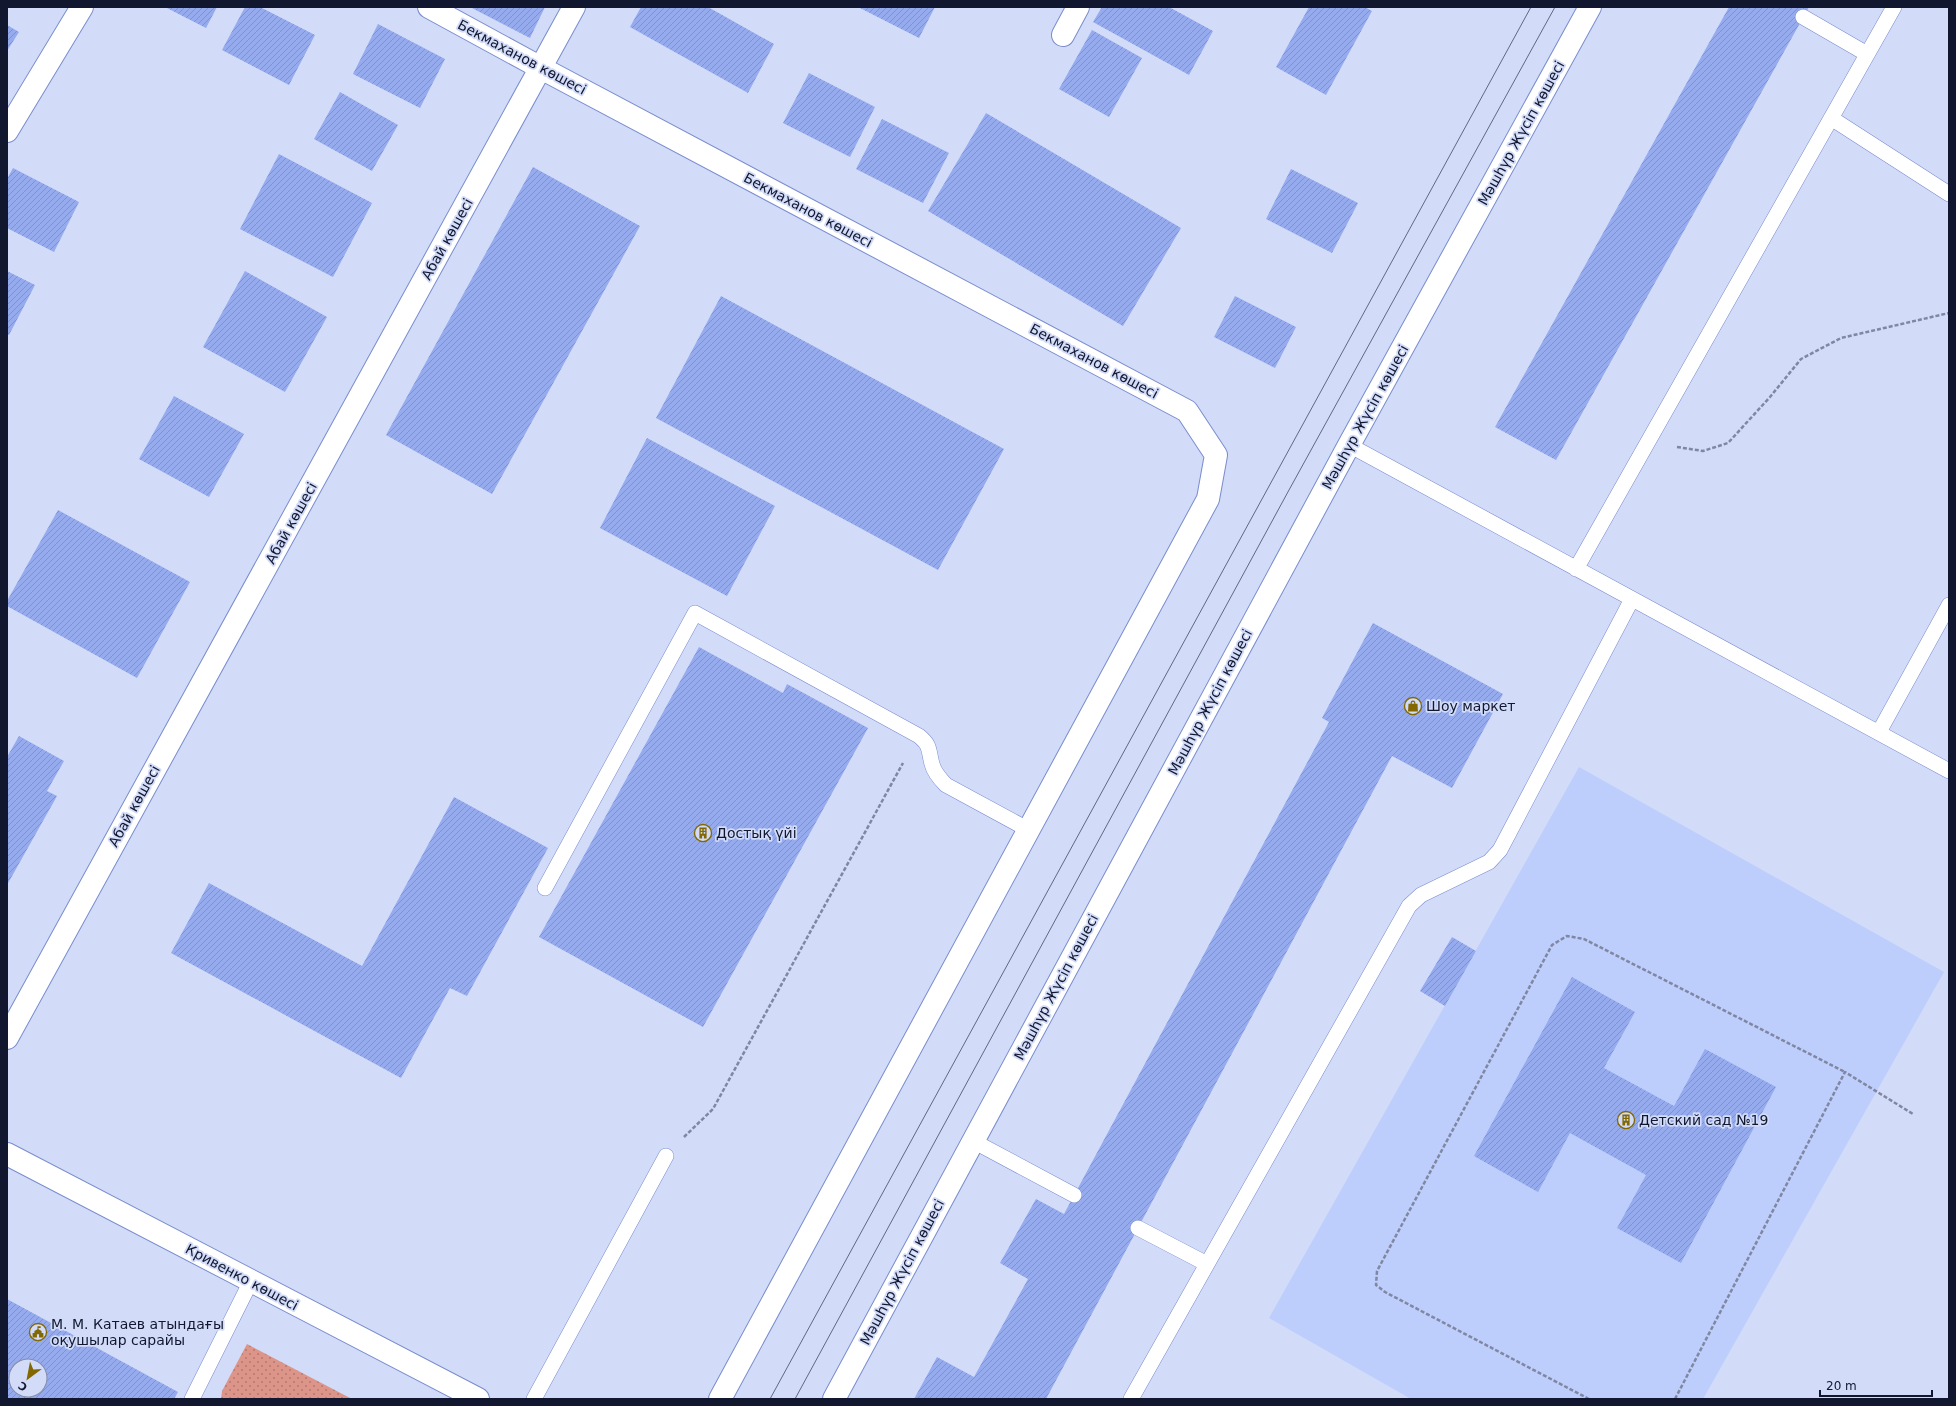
<svg xmlns="http://www.w3.org/2000/svg" width="1956" height="1406" viewBox="0 0 1956 1406" font-family="'DejaVu Sans',sans-serif">
<style>
.built{fill:#becefc}
.park{fill:url(#park-dots)}
.building{fill:url(#building-hatch);fill-rule:evenodd}
.lines{fill:none;stroke-linecap:round;stroke-linejoin:round}
.service-casing{stroke:#798dce;stroke-width:16}
.minor-casing{stroke:#798dce;stroke-width:24}
.tertiary-casing{stroke:#798dce;stroke-width:24}
.path{stroke:#7f87a2;stroke-width:2.5;stroke-dasharray:4 2;stroke-linecap:butt}
.service{stroke:#fff;stroke-width:15}
.minor{stroke:#fff;stroke-width:22}
.tertiary{stroke:#fff;stroke-width:22}
.tram{stroke:#606882;stroke-width:1}
.labels{text-anchor:middle;dominant-baseline:central;stroke-width:3.5;stroke-linejoin:round;paint-order:stroke}
.street-label{font-size:14px;fill:#10172f;stroke:#d2dbf8}
.poi-label{font-size:14px;fill:#10172f;stroke:#d2dbf8;text-anchor:start}
</style>
<defs>
<pattern id="park-dots" width="8" height="8" patternUnits="userSpaceOnUse"><rect width="8" height="8" fill="#dc9588"/><path d="M2 2h.1M6 6h.1" fill="none" stroke="#b17970" stroke-width="1.8" stroke-linecap="round"/></pattern>
<pattern id="building-hatch" width="6" height="6" patternUnits="userSpaceOnUse"><rect width="6" height="6" fill="#95abee"/><path d="M-1 1l2-2M0 6l6-6M5 7l2-2" fill="none" stroke="#7f92cc"/></pattern>
</defs>
<rect width="100%" height="100%" fill="#d2dbf8"/>
<path class="built" d="M1579,767l365,205 -241,427h-292l-142,-81z"/>
<path class="park" d="M247,1344l105,55h-131l1,-8z"/>
<path class="building" d="M165,7h52l-11,21z
M245,7h15l55,28 -26,50 -67,-35z
M470,7h75l-15,31z
M641,7h67l66,37 -26,49 -118,-66z
M858,7h77l-16,31z
M1102,7h67l44,24 -24,44 -96,-53z
M1309,7h56l7,4 -46,84 -50,-28z
M1729,7h80l-253,453 -61,-33z
M378,24l67,35 -25,49 -67,-34z
M7,25l12,7 -12,19z
M1092,30l50,28 -33,59 -50,-28z
M809,73l66,34 -25,50 -67,-34z
M340,92l58,33 -26,46 -58,-32z
M986,113l195,115 -58,98 -195,-115z
M882,119l67,34 -26,50 -67,-34z
M279,154l93,49 -39,74 -93,-48z
M533,167l107,59 -148,268 -106,-59z
M13,168l66,34 -25,50 -47,-24v-49z
M1291,169l67,34 -26,50 -66,-34z
M7,271l28,14 -26,50 -2,-1z
M245,271l82,46 -42,75 -82,-45z
M721,296l283,153 -66,121 -282,-152z
M1235,296l61,31 -21,41 -61,-31z
M174,396l70,38 -35,63 -70,-38z
M647,438l128,68 -48,90 -127,-68z
M58,510l132,72 -53,96 -130,-72v-5z
M1373,623l130,71 -51,94 -60,-32 -346,643h-132l23,-42 37,20 54,-98 -28,-16 36,-64 28,15 265,-492 -7,-4z
M699,647l84,46 4,-9 81,44 -165,299 -164,-90z
M19,736l45,25 -17,30 10,5 -50,89v-128z
M454,797l94,51 -81,148 -17,-8 -49,90 -230,-125 38,-70 153,83z
M1452,937l24,14 -31,55 -25,-15z
M1572,977l63,35 -31,56 70,38 31,-57 71,38 -95,176 -64,-35 29,-53 -76,-42 -32,59 -64,-36z
M7,1299l171,93 -4,7h-167zM16,1366h24v24h-24z"/>
<g class="lines">
<g class="service-casing">
<path id="service" d="M1803,17l64,37
M1831,118l118,76
M1349,445l600,326
M1576,569l318,-562
M1879,732l70,-127
M545,888l150,-275 224,123c12,10 9,13 13,28 2,8 8,15 14,21l83,45
M973,1141l101,54
M1138,1228l69,36
M192,1399l59,-118
M534,1399l132,-243
M1131,1399l278,-493 12,-11 68,-33 11,-12 132,-251"/>
</g>
<g class="minor-casing">
<path id="minor" d="M429,7l112,61 646,343 29,44 -8,44 -488,900
M1063,35l15,-28
M7,131l75,-124"/>
</g>
<g class="tertiary-casing">
<path id="tertiary" d="M7,1038l567,-1031
M7,1154l471,245
M834,1399l515,-954 241,-438"/>
</g>
<path class="path" d="M1677,447l26,4 25,-8 42,-46 31,-38 40,-21 108,-25
M684,1137l29,-28 190,-346
M1589,1399l-204,-107 -9,-7 1,-14 175,-326 15,-9 17,3 261,133
M1675,1399l170,-327 68,42"/>
<use href="#service" class="service"/>
<use href="#minor" class="minor"/>
<use href="#tertiary" class="tertiary"/>
<path class="tram" d="M770,1399l761,-1392
M795,1399l494,-909 266,-483"/>
</g>
<defs>
<g id="shop-ring" transform="scale(0.9)"><circle r="9.5" fill="#d2dbf8" stroke="#836801" stroke-width="1.5"/><path d="M-5-2.5h2.3a2.7 3.5 0 0 1 5.4 0H5L5.5 6h-11ZM-1.5-2.5h3a1.5 2.3 0 0 0-3 0Z" fill="#836801"/></g>
<g id="building-ring" transform="scale(0.9)"><circle r="9.5" fill="#d2dbf8" stroke="#836801" stroke-width="1.5"/><path d="M-4-6H4V6H1V3H-1V6H-4ZM-2.5-4.3h1.7v1.8h-1.7ZM.8-4.3h1.7v1.8H.8ZM-2.5-1h1.7V.8h-1.7ZM.8-1h1.7V.8H.8Z" fill="#836801"/></g>
<g id="civic-ring" transform="scale(0.9)"><circle r="9.5" fill="#d2dbf8" stroke="#836801" stroke-width="1.5"/><path d="M-.6-6.5H3V-4.5H.6V-3L4-1V1h2V6H-6V1h2V-1L-.6-3ZM-1.2 2.5V6h2.4V2.5Z" fill="#836801"/></g>
</defs>
<g fill-rule="evenodd">
<use href="#shop-ring" x="1413" y="706"/>
<use href="#building-ring" x="703" y="833"/>
<use href="#building-ring" x="1626" y="1120"/>
<use href="#civic-ring" x="38" y="1332"/>
</g>
<g class="labels">
<g class="street-label">
<text transform="translate(522 57) rotate(28)">Бекмаханов көшесі</text>
<text transform="translate(1521 133) rotate(-61)">Мәшһүр Жүсіп көшесі</text>
<text transform="translate(808 210) rotate(28)">Бекмаханов көшесі</text>
<text transform="translate(447 239) rotate(-61)">Абай көшесі</text>
<text transform="translate(1094 361) rotate(28)">Бекмаханов көшесі</text>
<text transform="translate(1365 417) rotate(-61)">Мәшһүр Жүсіп көшесі</text>
<text transform="translate(291 523) rotate(-61)">Абай көшесі</text>
<text transform="translate(1210 702) rotate(-62)">Мәшһүр Жүсіп көшесі</text>
<text transform="translate(134 806) rotate(-61)">Абай көшесі</text>
<text transform="translate(1056 987) rotate(-62)">Мәшһүр Жүсіп көшесі</text>
<text transform="translate(902 1272) rotate(-62)">Мәшһүр Жүсіп көшесі</text>
<text transform="translate(242 1277) rotate(28)">Кривенко көшесі</text>
</g>
<g class="poi-label">
<text x="1426" y="706">Шоу маркет</text>
<text x="716" y="833">Достық үйі</text>
<text x="1639" y="1120">Детский сад №19</text>
<text x="51" y="1324">М. М. Катаев атындағы<tspan x="51" dy="16">оқушылар сарайы</tspan></text>
</g>
</g>
<rect width="1956" height="1406" fill="none" stroke="#10172f" stroke-width="16"/>
<g transform="translate(28 1378) rotate(212)"><circle r="19" fill="#d2dbf8" stroke="#848da8"/>
<path d="M0-3L7 15L0 10L-7 15Z" fill="#836801"/>
<text y="-6" font-size="11" font-weight="bold" text-anchor="middle" fill="#10172f">С</text>
</g>
<path d="M1820 1390v6h112v-6" fill="none" stroke="#10172f" stroke-width="2"/>
<text x="1826" y="1390" font-size="12" fill="#10172f" stroke="#d2dbf8" stroke-width="3" paint-order="stroke">20 m</text>
</svg>
